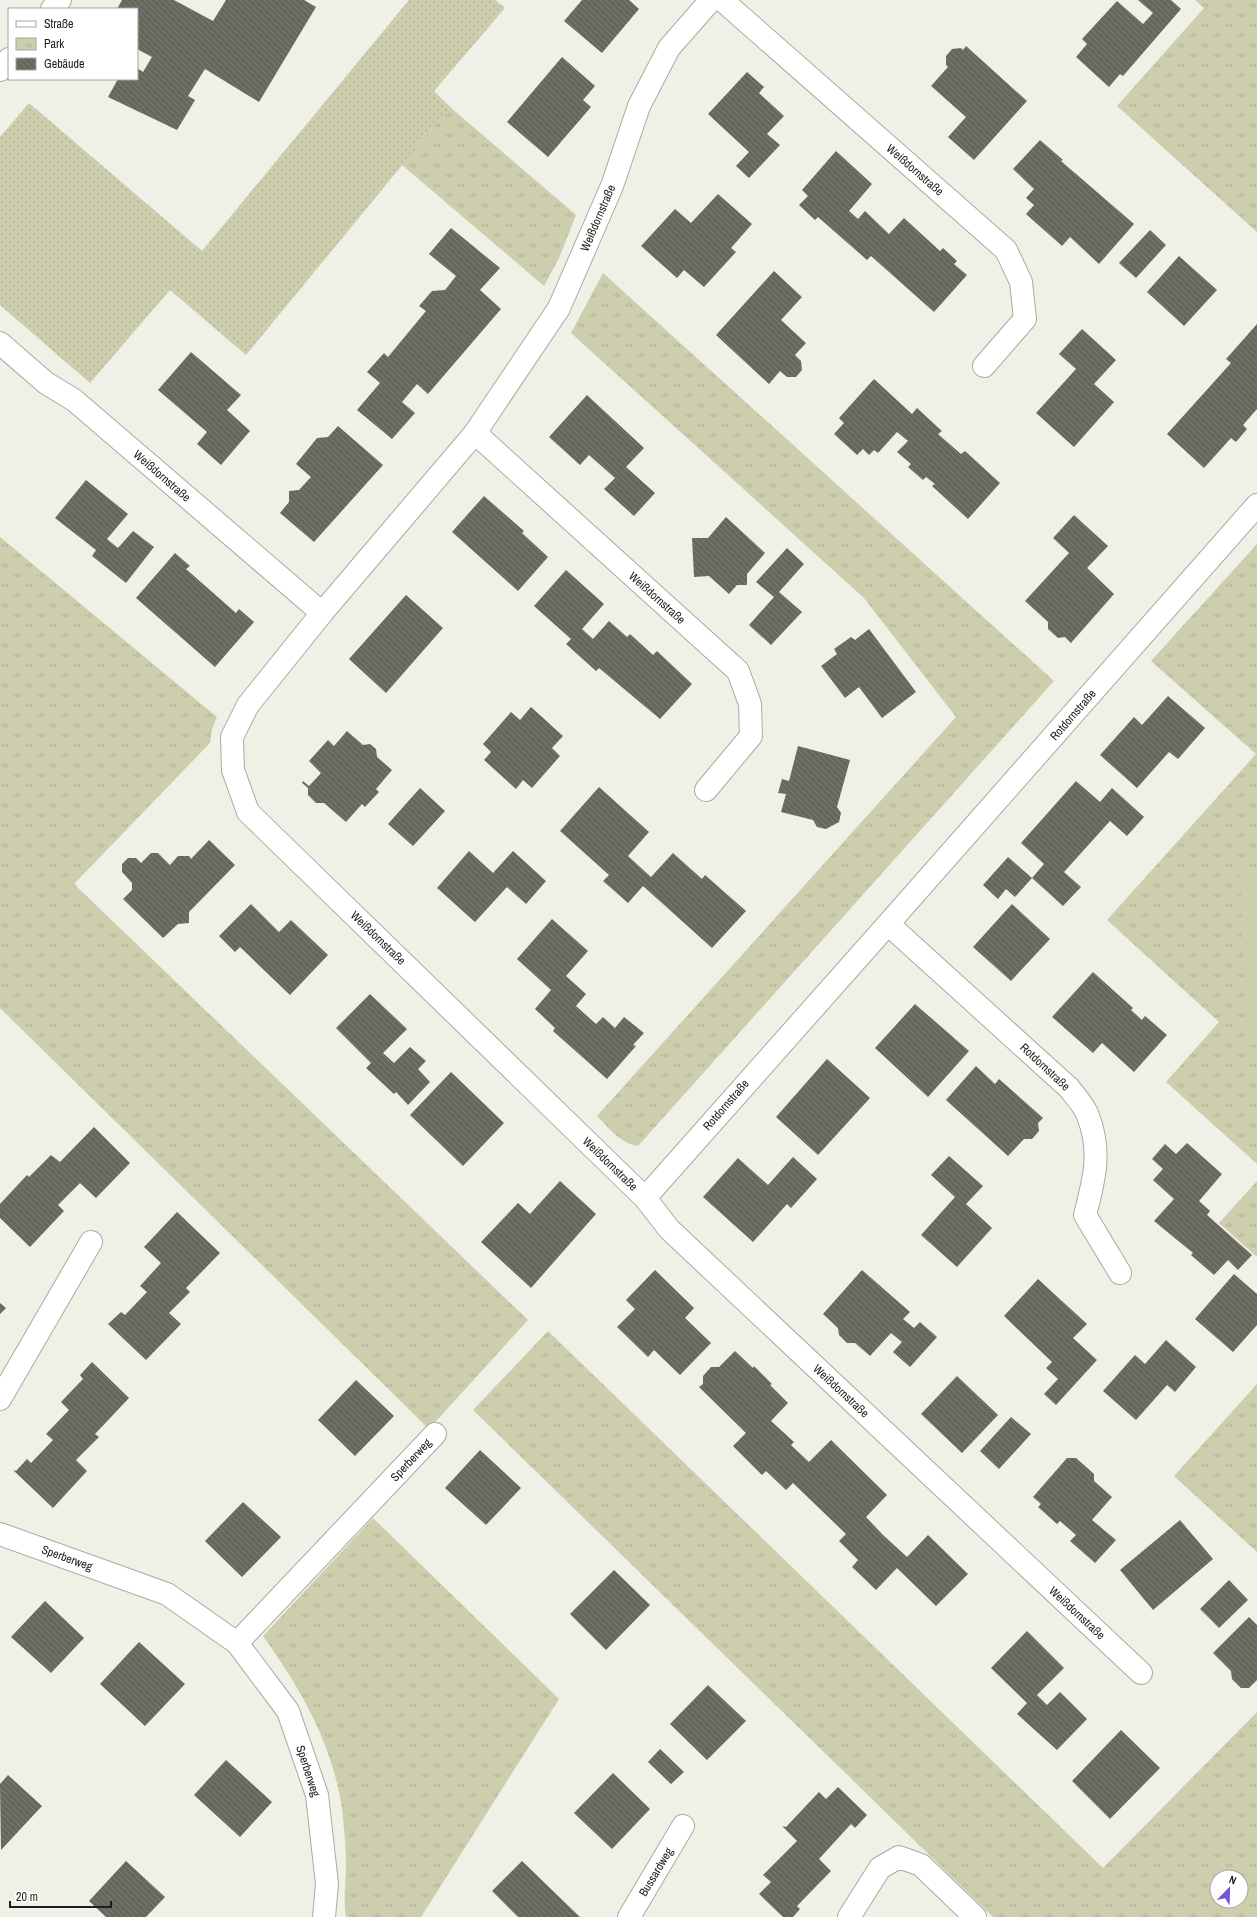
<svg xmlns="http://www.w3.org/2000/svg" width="1257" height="1917" viewBox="0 0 1257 1917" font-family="'Archivo Narrow',sans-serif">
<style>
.grass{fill:url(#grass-dots)}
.park{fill:url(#park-tufts);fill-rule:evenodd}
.pitch{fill:#cdceae}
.building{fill:url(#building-back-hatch)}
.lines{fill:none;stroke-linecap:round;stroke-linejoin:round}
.minor-casing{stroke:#aaaaa1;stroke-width:24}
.minor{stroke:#fff;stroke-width:22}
.labels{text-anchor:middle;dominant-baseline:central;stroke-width:4;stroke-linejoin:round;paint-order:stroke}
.street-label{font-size:12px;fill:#1d1d1a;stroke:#fff}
</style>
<defs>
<pattern id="grass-dots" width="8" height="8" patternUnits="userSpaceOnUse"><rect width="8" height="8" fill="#cdceae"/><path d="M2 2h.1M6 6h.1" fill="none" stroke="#b0b095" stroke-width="1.8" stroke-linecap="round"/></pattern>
<pattern id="park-tufts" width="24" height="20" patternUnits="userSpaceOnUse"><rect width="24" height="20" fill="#cdceae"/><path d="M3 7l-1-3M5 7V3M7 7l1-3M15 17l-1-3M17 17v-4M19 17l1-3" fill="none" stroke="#b0b095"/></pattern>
<pattern id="building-back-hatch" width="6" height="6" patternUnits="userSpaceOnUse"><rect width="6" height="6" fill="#67675e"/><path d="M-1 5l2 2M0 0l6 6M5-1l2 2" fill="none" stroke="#7c7c75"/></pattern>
</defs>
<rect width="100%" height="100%" fill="#eff0e6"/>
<path class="grass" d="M409,0h86l10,8 -71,83 16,16 -204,248 -76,-65 -80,93 -90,-78v-168l29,-34 173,148z"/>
<path class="park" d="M1195,0h62v232l-140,-126 87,-98z
M450,107l126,108 -17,43 -15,28 -142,-121z
M603,273l451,408 -416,465c-18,-3 -29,-18 -41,-30l359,-399 -92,-119 -293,-265z
M0,537l217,180 -5,12 -2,14 -136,141 454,436 -99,109 -429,-421z
M1257,544v620l-91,-82 53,-60 -112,-102 149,-166 -105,-93z
M1257,1181v76l-38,-34z
M548,1331l555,537 154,-156v205h-264l-520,-507zM1217,1877h24v24h-24z
M1257,1384v168l-83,-76z
M373,1518l186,181 -138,218h-75c-3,-16 0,-35 0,-51 0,-19 -2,-40 -4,-58 -10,-65 -41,-119 -79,-172z"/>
<path class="pitch" d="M1257,869v176h-10l-7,-175z"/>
<path class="building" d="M122,0h52l39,21 13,-21h78l12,7 -57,95 -54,-33 -17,27 7,4 -18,30 -69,-33 10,-18h19v-11l6,4 9,-15 -15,-8v-40h-20z
M582,0h47l10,9 -37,44 -38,-32z
M1138,0h33l10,9 -58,67 -3,-2 -11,13 -33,-30 11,-13 -5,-5 35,-38 26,23 10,-11z
M966,46l61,55 -53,59 -26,-23 18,-20 -35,-31 17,-19 -2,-2v-9l6,-7 9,-1 2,2z
M562,57l33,29 -12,14 8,7 -43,50 -41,-35z
M747,72l17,15 -5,6 25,23 -17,18 13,11 -31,33 -13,-12 13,-14 -41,-38z
M1040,140l23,20 -2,1 73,63 -35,40 -29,-27 -8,9 -36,-32 8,-9 -8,-7 8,-9 -21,-20z
M836,151l36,33 -23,27 9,8 7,-8 24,23 15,-16 36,33 3,-3 14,13 -3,3 13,11 -33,37 -63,-56 -4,4 -49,-43 -3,3 -16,-15 9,-9 -6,-6z
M718,194l34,30 -21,24 5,4 -32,35 -20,-17 -7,8 -36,-32 34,-37 16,14z
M451,228l49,40 -20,22 21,19 -73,85 -11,-10 -15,18 13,11 -23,26 -35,-29 23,-27 -13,-11 17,-19 4,4 38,-46 -7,-5 13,-15 13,-1 11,-14 -27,-22z
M1150,230l16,15 -30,33 -17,-15z
M1179,256l38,34 -33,36 -37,-34z
M774,271l28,26 -21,23 25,23 -11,12 6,6 1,9 -6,7h-9l-7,-6 -11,13 -53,-49z
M1257,324v85l-14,16 4,4 -11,13 -5,-4 -27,30 -37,-34 64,-71 -5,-4z
M1082,329l34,31 -22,24 20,18 -40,45 -38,-34 40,-44 -17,-15z
M191,352l50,43 -14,15 23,21 -29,34 -24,-21 10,-12 -49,-42z
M874,379l38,35 5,-6 25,23 -4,3 23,20 4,-3 35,32 -32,36 -36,-33 3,-2 -9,-7 -3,3 -15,-13 3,-3 -14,-12 11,-11 -11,-9 -19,21 -4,-3 -5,5 -6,-6 -6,6 -23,-21 10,-11 -5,-5z
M587,395l57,53 -18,19 29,26 -21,23 -30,-27 11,-11 -26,-23 -9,10 -31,-28z
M338,426l45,39 -69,77 -34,-29 9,-11v-11l10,-1 12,-13 -15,-13 21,-26 11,-1z
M86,480l42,34 -21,25 11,9 15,-17 21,16 -28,36 -34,-27 4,-6 -41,-32z
M484,496l40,35 -2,2 26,24 -30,34 -66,-59z
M1074,515l34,31 -21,22 27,26 -43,49 -6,-6 -7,1 -10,-9v-7l-23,-21 44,-48 -16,-15z
M726,517l39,36 -18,21v11h-10l-8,9 -20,-18 -15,1 -2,-39h16z
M787,548l17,16 -25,28 23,20 -31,33 -22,-20 25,-28 -18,-15z
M175,553l15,13 -4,3 50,44 3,-4 15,13 -39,45 -79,-69z
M566,570l38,34 -22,25 11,10 16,-18 18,16 3,-3 23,21 4,-4 35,33 -32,35 -61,-51 -3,3 -30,-27 5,-5 -37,-33z
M406,595l37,33 -57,65 -37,-34z
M869,629l47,63 -34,26 -23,-31 -14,11 -24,-32 16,-12 -3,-5 17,-12 4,3z
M1168,696l37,32 -27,31 -9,-7 -32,36 -37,-33 34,-38 8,8z
M531,707l32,29 -11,12 8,8 -28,32 -9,-8 -7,9 -32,-29 7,-8 -8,-8 28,-32 9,8z
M347,731l16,14 7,-1 6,5 1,8 15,13 -16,19 3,3 -14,15 -3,-3 -16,18 -22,-19h-8l-8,-8v-7l-6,-5 1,-2 6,5 12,-13 -12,-12 19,-21 6,6z
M798,746l52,14 -13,47 4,6 -2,9 -13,7 -9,-2 -4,-7 -32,-8 5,-18 -8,-1 4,-14 7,2z
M1076,781l24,21 12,-14 32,29 -17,19 -17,-15 -46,51 17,15 -18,19 -31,-28 12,-14 -23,-21z
M599,787l50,45 -21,24 23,21 22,-24 29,26 3,-4 41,36 -34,37 -69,-62 -15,17 -25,-22 6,-6 -49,-44z
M420,788l25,23 -32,35 -25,-22z
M209,840l26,25 -46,47v11l-11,1 -15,14 -40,-39 9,-9v-7l-10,-11v-8l6,-6h8l5,5 10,-10h7l12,12 8,-9h11l2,3z
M469,851l24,22 20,-22 33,30 -20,23 -19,-17 -32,35 -38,-34z
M1008,857l24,21 -17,19 -9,-8 -8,10 -15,-14z
M251,904l28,28 12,-12 37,35 -38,40 -50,-48 -5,5 -16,-16z
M1012,904l38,35 -39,42 -38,-34z
M552,919l36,32 -22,25 20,18 -10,12 20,18 7,-7 12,11 9,-11 20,16 -11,12 3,1 -29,33 -54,-48 2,-3 -20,-19 16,-19 -34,-31z
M1093,972l40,36 -2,2 11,10 3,-4 22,19 -33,37 -32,-29 -9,10 -41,-36z
M370,994l37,35 -24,24 11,10 16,-16 16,14 -8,8 12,13 -22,23 -12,-13 -2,2 -28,-26 5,-5 -35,-35z
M915,1004l54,47 -41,46 -53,-49z
M827,1059l43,39 -52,57 -42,-38z
M976,1066l19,18 4,-5 44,39 -5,5 1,8 -7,8h-8l-16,17 -62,-56z
M451,1072l53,51 -41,43 -53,-51z
M94,1127l36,36 -34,35 -16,-15 -22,22 6,6 -34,36 -30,-29v-14l27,-29 2,2 22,-22 9,7z
M1187,1143l35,31 -23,27 11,10 -3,4 45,40 -14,15 -10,-10 -14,15 -23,-20 2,-2 -39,-32 20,-22 -21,-19 10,-11 -11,-10 13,-15 11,10z
M949,1156l34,30 -17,18 26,24 -35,39 -36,-32 34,-38 -24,-22z
M793,1157l24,22 -26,29 -4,-4 -34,38 -50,-45 35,-39 30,27z
M560,1181l36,33 -65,74 -50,-46 37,-39 12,11z
M177,1212l43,41 -34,35 4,4 -21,21 12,11 -35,36 -38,-36 13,-12 4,3 22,-23 -7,-6 21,-23 -17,-16z
M655,1270l39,38 -9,10 26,25 -31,32 -26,-25 -6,7 -31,-30 18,-18 -9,-9z
M862,1270l48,42 -7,7 11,9 6,-6 17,15 -27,30 -17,-15 9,-10 -11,-9 -21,23 -15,-13h-8l-8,-8 -1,-7 -15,-14z
M1234,1274l23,20v31l-24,27 -38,-33z
M1038,1279l49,45 -14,14 24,22 -41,45 -12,-11 14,-15 -12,-11 6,-6 -48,-46z
M0,1303l6,5 -6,6z
M1166,1340l30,27 -21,25 -8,-7 -31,35 -33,-29 32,-36 10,9z
M735,1351l18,17 1,-2 18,18 -2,1 18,18 -17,18 23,21 -3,3 18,17 22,-22 56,55 -21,22 17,18 24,22 21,-22 40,39 -32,32 -39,-38 -21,22 -24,-23 6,-7 -19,-19 7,-7 -53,-51 -7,7 -20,-19 -4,4 -29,-29 13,-13 -47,-46 4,-3v-8l8,-9h8z
M92,1362l37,36 -34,36 4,3 -23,23 11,11 -34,37 -40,-38 3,1 11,-12 4,4 22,-23 -7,-6 23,-24 -8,-8 22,-23 -3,-4z
M957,1376l41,39 -36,38 -41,-39z
M356,1380l38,36 -39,40 -37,-36z
M1011,1417l20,17 -32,35 -19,-18z
M480,1450l41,38 -35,37 -41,-37z
M1067,1458h9l18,16v7l18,16 -20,23 24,20 -21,23 -25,-22 6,-6 -16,-14 -3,3 -19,-17 3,-3 -8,-7z
M243,1502l38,35 -39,40 -37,-36z
M1180,1520l33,39 -60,51 -33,-40z
M614,1570l36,35 -44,45 -36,-36z
M1229,1580l19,20 -29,28 -19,-19z
M45,1601l39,37 -33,35 -40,-36z
M1249,1617l8,8v55l-8,8h-8l-9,-9 -1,-8 -18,-18z
M1027,1631l37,37 -27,27 10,10 13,-13 27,27 -30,31 -40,-36 10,-11 -36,-35z
M139,1642l46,42 -40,42 -45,-42z
M708,1685l38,36 -39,39 -37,-36z
M1121,1730l39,38 -50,51 -38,-38z
M660,1749l24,23 -13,12 -23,-22z
M226,1760l46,42 -32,35 -46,-42z
M613,1773l37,36 -38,40 -38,-36z
M8,1775l34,31 -41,44 -1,-66z
M838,1787l29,28 -12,13 -4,-4 -32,35 12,12 -34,35 3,3 -7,8h-10l-24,-23 12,-12 -8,-7 34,-34 -15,-15 4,1 33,-35 7,7z
M126,1861l39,36 -19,20h-40l-17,-16z
M522,1861l58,56h-62l-26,-26z"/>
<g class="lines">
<g class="minor-casing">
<path id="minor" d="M711,0l-42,48 -30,58 -27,80 -53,122 -84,125 -153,180 -74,92 -16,32 1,33 15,42 397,386 24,31 472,444
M722,0l284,250 15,32 4,37 -41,47
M52,9l8,-9
M0,70l9,-11
M0,343l46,40 28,17 248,213
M475,433l263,238 12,33 1,32 -45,54
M888,924l181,164c6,8 16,18 19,28 14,36 6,64 -3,99l35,58
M645,1198l243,-274 369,-419
M0,1399l91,-157
M0,1534l167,60 70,49 51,68 29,84 10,89 -3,33
M237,1643l198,-209
M629,1917l54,-91
M849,1917l31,-49 19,-11 22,8 54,52"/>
</g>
<use href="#minor" class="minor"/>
</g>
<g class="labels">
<g class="street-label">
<text transform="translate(915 170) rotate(41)">Weißdornstraße</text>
<text transform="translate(598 218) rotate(-67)">Weißdornstraße</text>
<text transform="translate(162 476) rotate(41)">Weißdornstraße</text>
<text transform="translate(657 598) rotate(42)">Weißdornstraße</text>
<text transform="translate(1073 715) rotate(-49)">Rotdornstraße</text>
<text transform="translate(378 938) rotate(44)">Weißdornstraße</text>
<text transform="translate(1045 1067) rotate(43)">Rotdornstraße</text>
<text transform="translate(726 1105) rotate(-49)">Rotdornstraße</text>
<text transform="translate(610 1164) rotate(44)">Weißdornstraße</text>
<text transform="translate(841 1391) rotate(43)">Weißdornstraße</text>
<text transform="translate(411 1460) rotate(-47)">Sperberweg</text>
<text transform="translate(67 1558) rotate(20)">Sperberweg</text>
<text transform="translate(1077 1613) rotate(43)">Weißdornstraße</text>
<text transform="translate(308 1771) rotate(72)">Sperberweg</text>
<text transform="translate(656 1872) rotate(-59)">Bussardweg</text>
</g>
</g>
<rect x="8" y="8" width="130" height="72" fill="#ffffff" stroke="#a5a5a3"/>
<rect x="16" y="21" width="20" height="6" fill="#ffffff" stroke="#a5a5a3"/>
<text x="44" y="28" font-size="12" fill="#1d1d1a">Straße</text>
<rect x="16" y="38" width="20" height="12" fill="url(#park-tufts)" stroke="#a5a5a3"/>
<text x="44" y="48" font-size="12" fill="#1d1d1a">Park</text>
<rect x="16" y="58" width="20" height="12" fill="url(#building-back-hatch)" stroke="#a5a5a3"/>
<text x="44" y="68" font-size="12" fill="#1d1d1a">Gebäude</text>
<g transform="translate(1229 1889) rotate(23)"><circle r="19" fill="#ffffff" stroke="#a5a5a3"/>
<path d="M0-3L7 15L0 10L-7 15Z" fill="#7656d0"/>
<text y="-6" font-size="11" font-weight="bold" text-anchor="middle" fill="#1d1d1a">N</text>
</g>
<path d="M10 1901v6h101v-6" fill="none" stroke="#1d1d1a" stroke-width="2"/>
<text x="16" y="1901" font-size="12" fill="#1d1d1a" stroke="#ffffff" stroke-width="3" paint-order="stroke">20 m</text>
</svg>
